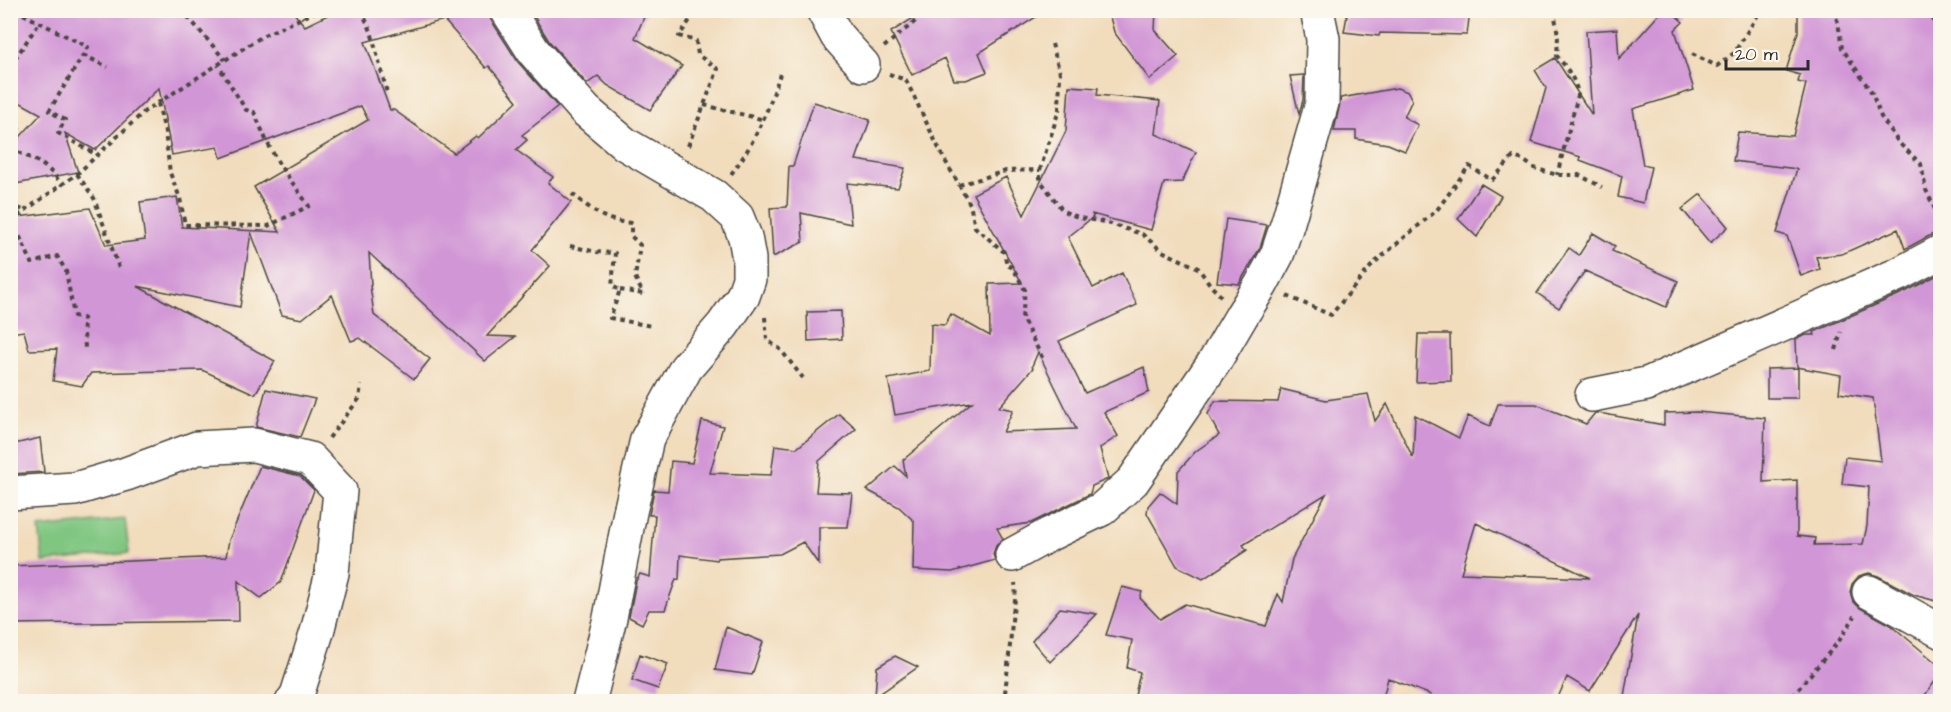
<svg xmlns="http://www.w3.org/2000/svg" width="1951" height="712" viewBox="0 0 1951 712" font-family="'Architects Daughter',sans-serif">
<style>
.green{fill:#7fc681;stroke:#557856;stroke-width:1.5}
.building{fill:#d196d6;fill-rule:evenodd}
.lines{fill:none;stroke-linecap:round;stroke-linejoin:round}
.street-casing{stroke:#494641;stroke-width:36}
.path{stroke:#494641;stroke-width:4;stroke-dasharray:4.5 4.5;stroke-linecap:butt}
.street{stroke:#fff;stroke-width:33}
</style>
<rect width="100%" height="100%" fill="#fbf7ec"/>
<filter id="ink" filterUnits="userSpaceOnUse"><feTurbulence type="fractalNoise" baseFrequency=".0167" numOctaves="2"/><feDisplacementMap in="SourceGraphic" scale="12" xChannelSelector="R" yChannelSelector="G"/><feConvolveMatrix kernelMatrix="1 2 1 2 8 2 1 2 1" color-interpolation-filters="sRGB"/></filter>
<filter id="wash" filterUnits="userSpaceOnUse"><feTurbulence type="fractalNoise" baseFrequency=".008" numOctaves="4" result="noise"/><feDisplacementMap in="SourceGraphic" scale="24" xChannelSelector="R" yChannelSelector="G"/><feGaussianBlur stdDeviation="1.35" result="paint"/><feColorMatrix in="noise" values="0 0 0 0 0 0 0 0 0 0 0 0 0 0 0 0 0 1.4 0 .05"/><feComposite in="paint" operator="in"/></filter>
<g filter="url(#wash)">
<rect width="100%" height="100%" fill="#f1dcbc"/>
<path class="green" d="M125,519l4,34 -86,9 -4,-34z"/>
<g id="blocks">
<path class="building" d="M10,10h281l14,16 33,-16h150l3,10 27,42 40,45 -36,28 5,5 -11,10 37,27 -5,6 23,19 -39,48 18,16 -63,70 28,1 -30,24 -116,-108 2,32h-1l4,30 56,44 -16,20 -54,-41 -9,3 -19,-46 -30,24 -20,-4 -31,-83 -11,75 -103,-21 138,75 -20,33 -53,-24 -111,3 -9,13 -29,-5 4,-32 -28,1 -5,-19 -14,2v-115l80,-10 16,37 39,-5 -5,-38 37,-5 5,30 98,5 -26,-45 114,-67 -7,-14 -140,52 -3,-11 -46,8 -13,-67 -64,62 -30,-17 13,39 -68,13v-37l31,-34 -31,-17zM444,20l42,48 3,-2 28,35 -39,37 -2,-2 -22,17 -60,-43h-4l-25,-68z
M530,10h117l-12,28 47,28 -32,44 -43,-25 -9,-9 -11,8 -38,-43z
M926,10h121l-68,43 8,19 -21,8h-12l-9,-22 -33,17 -21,-43z
M1108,10h48l-1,20 23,26 -28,24 -36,-48z
M1348,10h122l-3,25 -87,-2 -1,3 -35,-4z
M1663,10h7l13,12 -8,8 19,60 -61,19 10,56 8,2 -8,36 -25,-6 4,-21 -42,-16 1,-3 -50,-15 15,-54 -11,-18 20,-12 37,57 -6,-84 31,-2 2,30z
M1798,10h143v223l-10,2 -26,14 -7,-20 -56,25 -26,3 4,12 -19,7 -14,-40 -10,-3 20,-64 -64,-8 5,-29 55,4 13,-52 -8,-2 2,-7 -14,-4 12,-39z
M1304,75l-1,25 -4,14 -9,-38z
M1069,86l29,2 -1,7 63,6 -4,33 40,18 -14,30 -18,1 -13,47 -59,-16 1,3 -25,20 25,51 29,-15 15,32 -78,36 26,52 59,-26 5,25 -45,20 14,24 -18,12 8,31 -16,7 -2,8 -59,29 -34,5 6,11 -7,7 -3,8 2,6 -43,12 -39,-2 1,-49 -15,-14 -32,-17 28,-24 11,10 -3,-16 69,-58 -77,13 -7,-36 42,-8 1,-47 14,1 6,-11 39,22 -1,-52 33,-1 -49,-89 33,-17 18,38 42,-84zM1038,352l38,77 -73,3 10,-22 -14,-3 34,-39 -1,-2z
M1397,88l11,4 4,8 -8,17 14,8 -13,26 -17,-7 -32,-5v-8h-22l7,-33z
M814,102l56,18 -14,40 49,8 -7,20 -51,-5 4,41 -50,-11 2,29 -30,15 -3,-49 17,-1 2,-41h4z
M1481,184l20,12 -24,41 -19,-18z
M1701,194l27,33 -18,16 -28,-34z
M1226,219l41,6 -7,23 -21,36 -22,-2z
M1593,233l22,13 -3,5 66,30 -12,26 -81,-36 -26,37 -22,-15 32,-45 10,7z
M1941,273v309l-5,19 -22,-6 -36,-19 -9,-3 -10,3 -7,8 -2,8 3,9 7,7 31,17 50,42v6l-21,29h-214l1,-6 -49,6h-35l15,-87 -48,76 -23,-14 -11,25h-127l2,-7 -43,-17 -6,24h-231l-17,-2 6,-28 -13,-4 5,-28 -26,-5 16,-48 20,5 -2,6 20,21 25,-15 81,22 12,-32 5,8 9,-43 34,-65 -83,51 4,5 -44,29 -26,-13 -30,-53 1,-7 12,-14 17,12 1,-33 18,-20 23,-16 -11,-21 7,-13 63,1 3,-13 45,11 42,-6 7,27 12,-17 26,54 2,-43 44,23 9,-22 22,10 8,-22h38l50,20 9,-11h4l65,12v-12l33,-1 68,6 -2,64 34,-2v56l18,2 -1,7 49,-1 4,-18 2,-39 -27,-3 3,-27 36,4 -8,-63 -34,-5 2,-18 -44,-8 -1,-28 10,-4h9l-1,-3 93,-41zM1476,523l114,55 -129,-5z
M841,311l1,28 -34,2 -1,-29z
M1418,334h32l1,47 -35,1z
M1798,368v30h-31v-29z
M266,389l49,10 -15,38 -44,-10z
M839,414l17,15 -37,32 -3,31 36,1 -4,34h-29v38l-16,-23 -23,12 -63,4v2l-37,-5 -1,25 -3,-1 -11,31h-16l-7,14 -13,-7 7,-36 4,-7 10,3 5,-62h-6l5,-25 14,1 3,-30 21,2 10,-42 21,5 -13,47 61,2 4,-30 22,3z
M40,438l4,34 -34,2v-29z
M260,466l40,10 14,14 -33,92 -20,16 -23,-17 1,40 -229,3v-58l216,-9 3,-17z
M1060,608l37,6 -47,48 -18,-21z
M726,627l37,15 -11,33 -37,-5z
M640,654l28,10 -10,25 -26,-9z
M895,656l23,11 -43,30 2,-30z"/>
</g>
</g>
<g filter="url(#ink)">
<use href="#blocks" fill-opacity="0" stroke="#494641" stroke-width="1.5"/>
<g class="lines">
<g class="street-casing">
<path id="street" d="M507,10l27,42 51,58 40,34 89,52 23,21 8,20 4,22v20l-6,17 -20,29 -37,43 -39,71 -17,73 -20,106 -21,84
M823,10l14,26 26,29
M1592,395l55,-11 252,-110 41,-22
M10,493l65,-4 51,-15 71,-26 57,-3 56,14 30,32 -8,82 -15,59 -20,63 -5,7
M1012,555l38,-21 52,-25 31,-28 82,-120 27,-46 19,-30 16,-30 11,-33 34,-119 1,-64 -6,-29
M1869,592l71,39"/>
</g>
<path class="path" d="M15,10l73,37 -39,64 16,9 -7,13 39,22
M182,10l43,50
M296,10l7,8
M361,10l10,21 16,62
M1554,10l4,26 -1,20c10,12 19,24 21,39l-21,80
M1832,10l6,12 4,26 30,45 9,24 18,26 22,21 5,26 14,30
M1930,10l4,11 6,4
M1052,44l8,29 -1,37 -19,60v10l23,31 17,7 24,4 38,12 20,17 36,17 14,19 9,9
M884,47l34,-28 -5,-9
M1692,54l25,12 17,-13 27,-43
M83,55l25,12
M10,66l29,-43
M889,74l17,6 37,77 27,47 5,23 29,25 3,13 6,3 12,22 -3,28 21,41
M158,103l7,29 5,41 10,25 5,27 83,1 41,-20 -30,-42 -12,-22 -13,-30 -8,-2 -28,-45
M704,105l57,14
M10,123l10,7
M688,146l30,-77 -20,-14 -2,-14 -17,-5 18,-26
M10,148c23,12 36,14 52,37
M77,174l17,24 25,70
M731,174c23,-29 38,-65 49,-100
M959,185l47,-14 34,-1
M572,194c22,17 31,27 59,29v13l9,9 -5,32 8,17
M10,204l15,7
M12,220l20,43 25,-7 9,15 8,45 9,2 2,30
M10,221l67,-47 68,-63 121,-77 54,-24
M570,246l27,6 18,1 -3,33 8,4 -10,28 41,8
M620,290l23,4
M1287,296l44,19 42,-51 64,-54 32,-44 23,14 21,-23 10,3 11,8 23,7h22l23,12
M765,317l2,23 13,9 23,29
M1836,350l5,-18
M329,438l30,-39 2,-14
M1004,702c3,-27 6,-54 8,-81 1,-13 5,-24 3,-38
M1775,702l18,-7 46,-54 16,-25"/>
<use href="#street" class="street"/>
</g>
</g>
<rect width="1951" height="712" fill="none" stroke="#fbf7ec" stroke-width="36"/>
<path d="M1726 60v9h82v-9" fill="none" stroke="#2b2b2b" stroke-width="3"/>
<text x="1735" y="60" font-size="18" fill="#2b2b2b" stroke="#fbf7ec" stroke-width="4.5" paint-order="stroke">20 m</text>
</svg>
